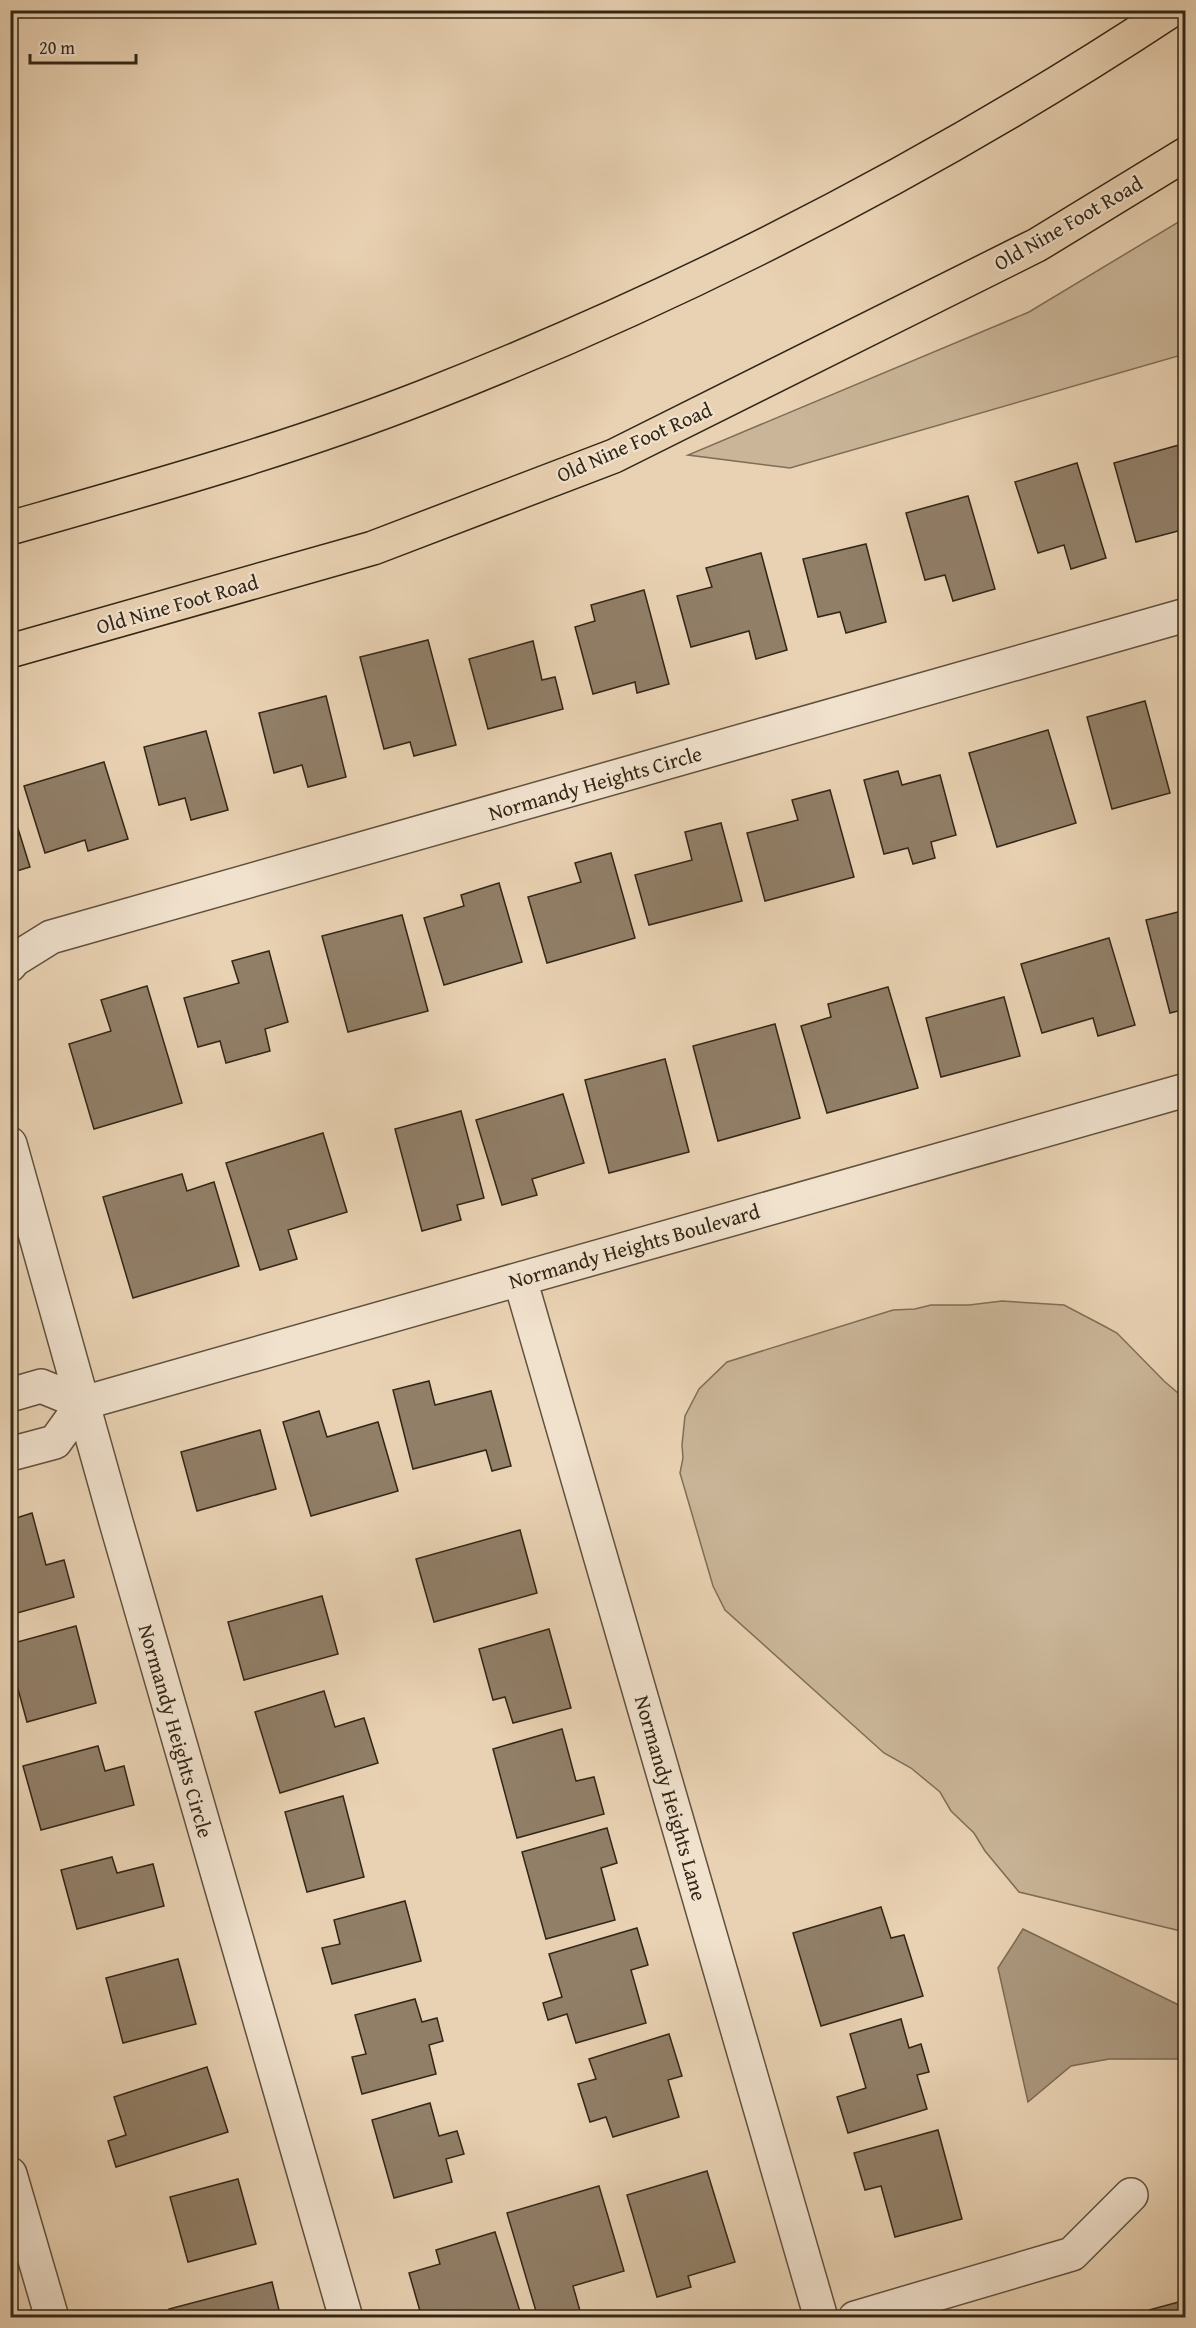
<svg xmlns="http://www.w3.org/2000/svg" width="1196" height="2328" viewBox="0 0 1196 2328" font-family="'Gentium Book Plus',serif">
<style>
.green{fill:#cab598;stroke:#7e6e57;stroke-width:1.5}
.water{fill:#ab987e;stroke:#7b6a54;stroke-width:1.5}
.building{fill:#917f68;stroke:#322616;stroke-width:1.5}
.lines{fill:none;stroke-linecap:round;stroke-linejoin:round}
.street-casing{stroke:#60513d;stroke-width:36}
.primary-casing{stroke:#322616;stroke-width:36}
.street{stroke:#f1e2ce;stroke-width:33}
.primary{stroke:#e9d2b3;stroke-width:33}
.labels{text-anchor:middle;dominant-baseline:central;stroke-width:4.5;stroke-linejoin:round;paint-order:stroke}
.street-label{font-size:21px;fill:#322616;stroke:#f1e2ce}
</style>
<rect width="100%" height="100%" fill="#e9d2b3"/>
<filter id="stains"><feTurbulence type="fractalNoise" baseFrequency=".00333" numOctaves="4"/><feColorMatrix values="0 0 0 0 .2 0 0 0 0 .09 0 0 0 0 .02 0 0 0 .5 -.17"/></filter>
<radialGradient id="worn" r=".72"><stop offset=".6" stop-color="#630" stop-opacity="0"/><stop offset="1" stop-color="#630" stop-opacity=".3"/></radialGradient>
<path class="green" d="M1185,218v136l-395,114 -102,-13 341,-143z
M1002,1301l62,4 40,21 13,7 47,48 21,18v533l-166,-40 -34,-41 -11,-18 -23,-22 -11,-19 -29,-24 -27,-15 -159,-143 -12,-24 -33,-113 3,-15 -1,-13 3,-29 14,-27 28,-27 166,-52 22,-1 16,-4h38z"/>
<path class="water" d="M1023,1929l162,79v51h-76l-38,7 -43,36 -30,-134z"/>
<path class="building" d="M1186,443v86l-50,13 -22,-79z
M1077,463l29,95 -35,11 -7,-24 -26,8 -23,-71z
M968,496l27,93 -42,12 -8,-26 -20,5 -19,-67z
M866,544l20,78 -40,11 -6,-21 -22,5 -15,-58z
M761,553l26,97 -31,9 -7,-28 -58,16 -14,-51 35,-9 -6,-19z
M644,590l25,94 -32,9 -2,-11 -42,12 -18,-67 20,-6 -4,-16z
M428,640l28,105 -42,11 -4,-14 -26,7 -24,-92z
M533,641l9,39 13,-3 8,32 -75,20 -19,-70z
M326,696l20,81 -38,10 -6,-22 -28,8 -15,-60z
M1145,701l25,92 -58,16 -25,-92z
M1048,730l28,93 -79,24 -28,-94z
M206,731l22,79 -37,10 -6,-22 -26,7 -15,-58z
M104,762l24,77 -40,12 -3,-11 -40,13 -21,-67z
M898,771l4,14 38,-10 16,60 -25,7 4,16 -22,6 -5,-16 -24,6 -20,-74z
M830,790l24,87 -89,24 -18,-68 51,-13 -6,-20z
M10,803l20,64 -20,6z
M721,823l21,78 -93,24 -14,-50 57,-15 -7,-28z
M611,853l24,85 -88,25 -19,-66 53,-15 -6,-19z
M499,883l23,79 -78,23 -20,-67 40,-12 -3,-11z
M1186,910v99l-16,4 -24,-93z
M402,915l26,96 -80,21 -26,-96z
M1109,938l26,87 -37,11 -5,-18 -51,15 -21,-69z
M269,951l19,71 -23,7 5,22 -44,12 -6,-22 -22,6 -14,-49 55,-15 -7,-22z
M147,986l35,117 -88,26 -25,-85 42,-13 -10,-31z
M888,987l30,101 -91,25 -26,-87 30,-9 -3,-13z
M1004,997l16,59 -79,21 -15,-59z
M775,1024l25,94 -82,23 -25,-95z
M665,1059l24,93 -80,21 -24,-93z
M563,1094l21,69 -52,16 5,16 -35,10 -26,-85z
M461,1111l23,87 -27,7 4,15 -39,11 -27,-102z
M323,1133l24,79 -59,18 9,29 -37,11 -34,-107z
M182,1174l5,17 27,-9 25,84 -106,32 -30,-101z
M429,1381l6,24 56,-14 20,75 -19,5 -6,-21 -73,19 -20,-79z
M319,1411l8,26 51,-15 20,69 -87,25 -28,-94z
M260,1430l16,59 -79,22 -16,-59z
M32,1513l14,52 18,-5 10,37 -64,18v-95z
M520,1530l17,63 -103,29 -18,-63z
M322,1596l16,58 -94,26 -16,-58z
M76,1626l20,77 -69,19 -17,-62v-16z
M549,1629l22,79 -58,15 -8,-26 -12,3 -14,-51z
M324,1691l11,36 29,-9 14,45 -98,30 -25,-81z
M562,1729l14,52 18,-4 10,37 -87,24 -24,-89z
M98,1746l7,25 19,-5 10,39 -93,25 -18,-64z
M343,1796l21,81 -57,15 -22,-80z
M607,1828l10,35 -16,5 14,52 -69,19 -24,-87z
M112,1857l5,16 36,-9 11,42 -87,23 -16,-59z
M405,1901l16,60 -89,23 -10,-36 18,-4 -6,-24z
M881,1907l10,31 13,-3 19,61 -102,30 -28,-93z
M637,1928l11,37 -17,5 15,53 -70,20 -9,-29 -19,6 -5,-17 19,-6 -13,-43z
M178,1959l18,65 -73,19 -17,-65z
M415,1999l7,23 15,-4 6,23 -14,4 7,29 -74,20 -10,-37 14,-3 -11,-39z
M901,2019l8,29 12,-4 8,28 -12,3 10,34 -79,24 -11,-36 29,-9 -16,-54z
M669,2034l13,42 -14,4 11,37 -66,20 -7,-20 -16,5 -12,-38 18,-5 -7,-20z
M207,2067l21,65 -112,35 -8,-26 18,-6 -12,-38z
M430,2103l9,33 18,-5 7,23 -18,5 6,23 -58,16 -22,-78z
M938,2130l24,89 -67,18 -14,-51 -16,4 -11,-37z
M707,2171l28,91 -47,14 3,11 -34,10 -30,-102z
M238,2179l18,65 -68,18 -18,-65z
M599,2186l25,85 -51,15 9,32h-44l-31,-105z
M495,2232l27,86h-100l-13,-45 31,-9 -4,-14z
M272,2282l9,36h-110l-2,-9z
M1186,2300v18h-50l14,-5 -1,-3z"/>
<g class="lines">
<g class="street-casing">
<path id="street" d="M10,965l4,-5 37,-23 1135,-322
M10,1144l106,378 230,796
M520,1279l301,1039
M10,1395l31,-9 42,17 1103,-313
M10,1454l45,-12 28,-39
M10,2174l42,144
M855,2318l217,-64 59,-59"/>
</g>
<g class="primary-casing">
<path id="primary" d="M10,528c140,-40 281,-79 416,-132 262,-103 511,-231 746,-386
M10,651l363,-103 241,-92 423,-211 149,-91"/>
</g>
<use href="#street" class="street"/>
<use href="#primary" class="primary"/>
</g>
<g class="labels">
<g class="street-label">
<text transform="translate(1068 223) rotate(-30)">Old Nine Foot Road</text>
<text transform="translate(634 442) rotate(-24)">Old Nine Foot Road</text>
<text transform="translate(177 604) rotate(-16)">Old Nine Foot Road</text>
<text transform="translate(595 783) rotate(-16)">Normandy Heights Circle</text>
<text transform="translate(634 1246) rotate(-16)">Normandy Heights Boulevard</text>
<text transform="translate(176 1731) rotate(74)">Normandy Heights Circle</text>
<text transform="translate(671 1798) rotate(74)">Normandy Heights Lane</text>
</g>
</g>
<rect width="1196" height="2328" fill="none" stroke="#e9d2b3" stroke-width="36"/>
<rect x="12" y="12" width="1172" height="2304" fill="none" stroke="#322616" stroke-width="3"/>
<rect x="18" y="18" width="1160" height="2292" fill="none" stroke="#322616" stroke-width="1.5"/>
<path d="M30 54v9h106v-9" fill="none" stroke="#322616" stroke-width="3"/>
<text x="39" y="54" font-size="18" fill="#322616" stroke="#f1e2ce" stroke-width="4.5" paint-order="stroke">20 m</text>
<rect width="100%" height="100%" filter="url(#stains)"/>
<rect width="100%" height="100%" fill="url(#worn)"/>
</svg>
